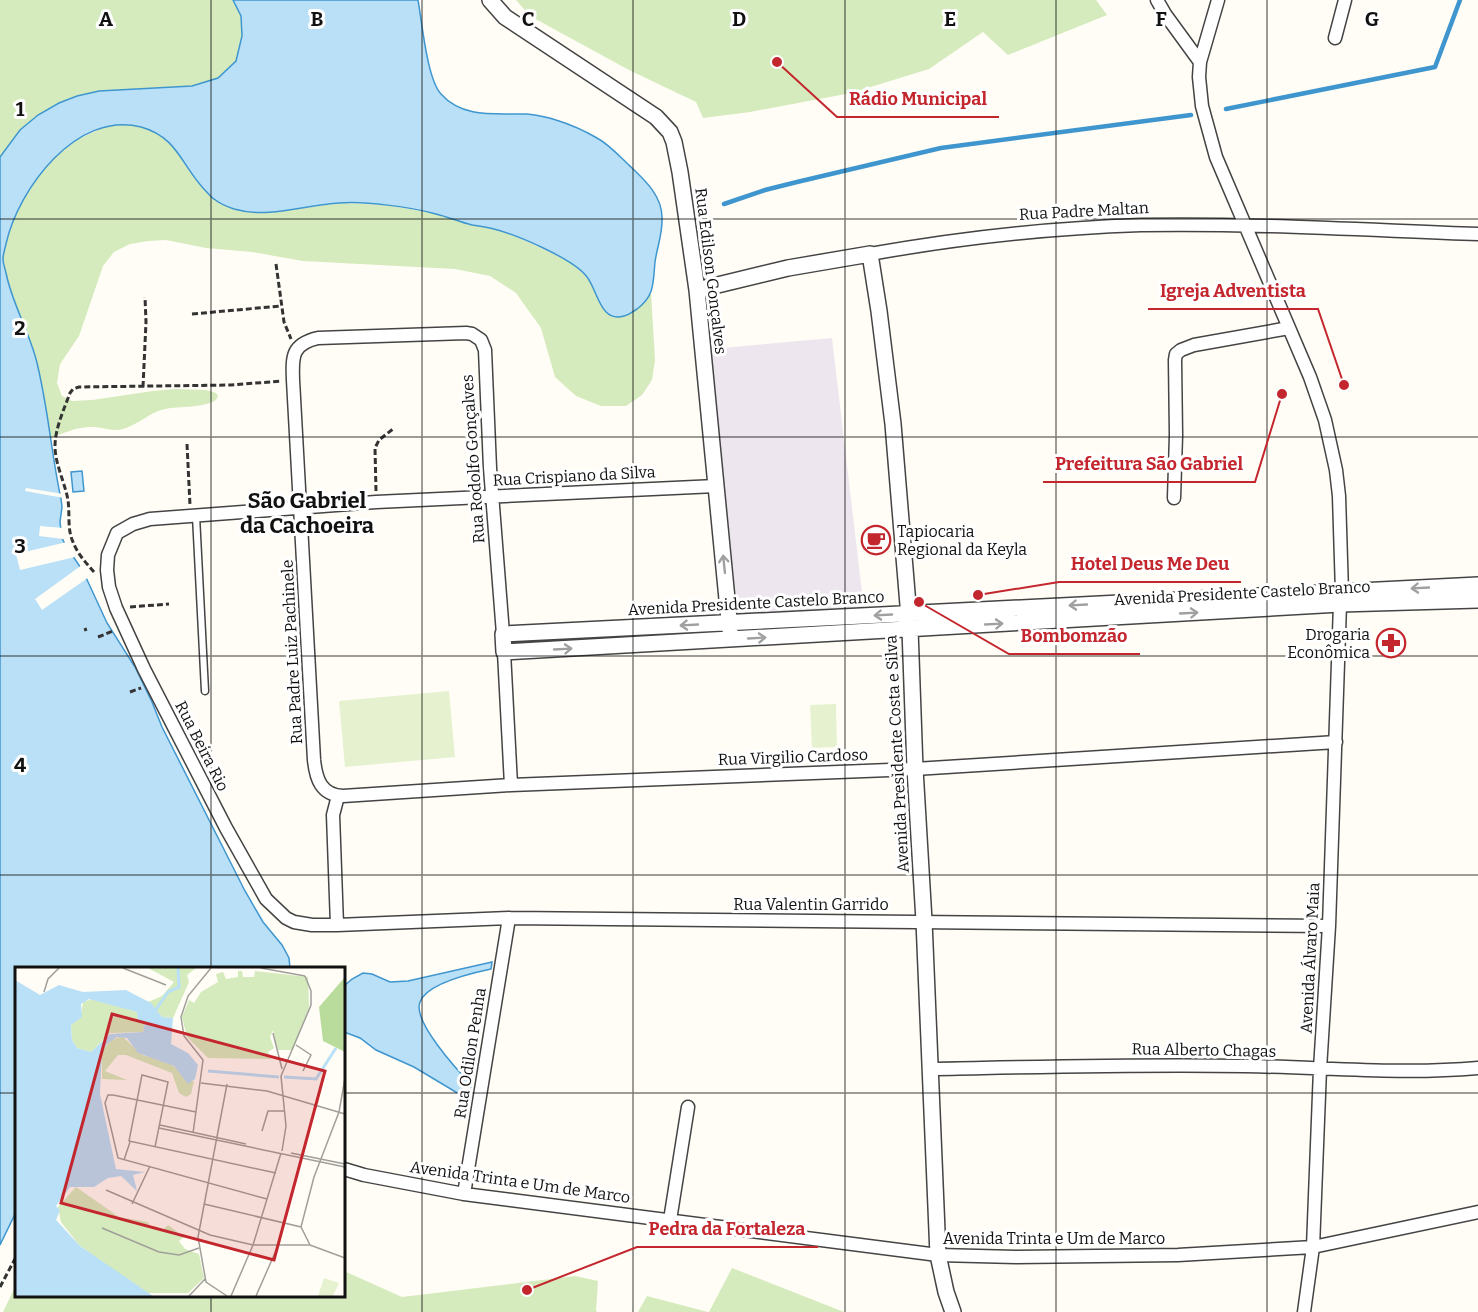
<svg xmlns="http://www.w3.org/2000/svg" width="1478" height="1312" viewBox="0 0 1478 1312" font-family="Bitter,serif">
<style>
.industrial{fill:#eee6ef}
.green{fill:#d5ebbd}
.pitch{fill:#e6f2cf}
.water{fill:#b9e0f7;stroke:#3f96cf;stroke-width:1.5}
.pier{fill:#fffdf5}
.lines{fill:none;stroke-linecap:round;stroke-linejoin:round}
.stream{stroke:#3f96cf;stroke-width:4.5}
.service-casing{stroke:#444;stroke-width:9}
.minor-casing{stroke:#444;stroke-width:15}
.tertiary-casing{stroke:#444;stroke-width:18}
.path{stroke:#333;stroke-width:3;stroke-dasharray:6 3;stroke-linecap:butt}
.service{stroke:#fff;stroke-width:6}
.minor{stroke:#fff;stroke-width:12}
.tertiary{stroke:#fff;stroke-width:15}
.oneway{stroke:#a0a0a0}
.grid{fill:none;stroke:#111;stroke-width:1.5;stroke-opacity:0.55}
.labels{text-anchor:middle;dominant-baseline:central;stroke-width:6;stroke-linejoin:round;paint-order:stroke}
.street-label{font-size:16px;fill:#111;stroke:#fff}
.poi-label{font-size:16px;fill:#111;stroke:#fff;text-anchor:start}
.district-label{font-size:22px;font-weight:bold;fill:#111;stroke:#fff}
.inset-river{fill:none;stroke:#b9e0f7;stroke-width:3}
.inset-road{fill:none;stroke:#a09f9a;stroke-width:1.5}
.view{fill:#c4262e;fill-opacity:0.15;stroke:#c4262e;stroke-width:3}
.inset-edge{fill:none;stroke:#111;stroke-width:3}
.grid-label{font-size:20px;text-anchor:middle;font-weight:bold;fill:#111;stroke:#fff;stroke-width:6;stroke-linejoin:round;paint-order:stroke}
.leader{fill:none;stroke:#c4262e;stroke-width:2}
.callout-dot{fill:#c4262e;stroke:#fff;stroke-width:2}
.callout-label{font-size:18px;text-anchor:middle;font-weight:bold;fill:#c4262e;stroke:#fff;stroke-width:6;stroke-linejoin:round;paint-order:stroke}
</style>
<rect width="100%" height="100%" fill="#fffdf5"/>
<path class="industrial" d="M832,338l32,271 -126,9 -28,-269z"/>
<path class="green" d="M0,0h233l8,16 1,20 -6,25 -18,18 -26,7 -93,5 -22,5 -18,7 -21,12 -18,15 -20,27z
M516,0h580l11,15 -99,40 -25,-23 -54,37 -78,24 -101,19 -47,6 -7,-16 -67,-32 -99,-54z
M122,124l17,2 18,7 16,12 12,16 10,18 18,20 23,10 31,4 74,-10 45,2 46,8 38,11 26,5 30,12 47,22 13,12 10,16 4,12 43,1 8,-11 4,67 -3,20 -10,15 -16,11h-25l-25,-10 -21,-19 -14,-49 -25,-35 -26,-17 -35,-7 -152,-8 -51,-9 -46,-4 -40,-8 -18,1 -18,3 -16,8 -11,14 -24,70 -19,28 -3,19 5,13 10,5 20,-1 61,-9 22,-2 31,1 10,3 2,3 -2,4c-12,8 -36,6 -51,9 -15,3 -27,16 -42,20 -9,3 -18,-1 -28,-2 -16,-1 -31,5 -45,12l-7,-51 -13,-48 -22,-54 -5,-27 7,-31 13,-28 16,-25 15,-17 23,-18 27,-13z
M732,1268l112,44h-135z
M344,1271l58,26 173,-21 23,5 -2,30 2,1h-595l13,-27v11h328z
M647,1296l61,16h-70z"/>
<path class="pitch" d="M449,691l6,66 -110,10 -6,-66z
M836,704l1,43 -25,1 -2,-43z"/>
<path class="water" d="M233,0h185c4,22 9,79 23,94 22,25 56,19 86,20 9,1 20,3 29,6 13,4 29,11 41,18 13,7 24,20 35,30 14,13 30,29 30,49 1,16 -5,30 -7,45 -2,20 0,34 -18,47 -5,3 -7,6 -13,7 -24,7 -26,-25 -37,-39 -13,-18 -70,-42 -93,-48 -7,-2 -14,-3 -22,-4 -12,-3 -24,-8 -36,-11 -26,-7 -70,-13 -97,-11 -34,2 -71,16 -105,6 -6,-2 -15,-6 -20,-10 -2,-1 -9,-9 -11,-11 -22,-24 -26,-51 -62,-61 -64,-17 -123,62 -135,117 -1,5 -3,10 -3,15 0,5 2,9 3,14 6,30 22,56 30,86 12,46 15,94 25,140l1,8 -2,15 2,16 4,8 17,25 24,52 28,44 17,35 10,25 83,164 18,31 19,23 7,13 1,10h-274v244l-16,33v-1088l20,-27 18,-15 21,-12 18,-7 22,-5 93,-5 26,-8 18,-17 6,-25 -1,-20z
M82,471l2,20 -11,1 -2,-20z
M492,962l-1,7c-19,4 -64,14 -71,33 -8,19 38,69 51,82l-2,16 -55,-33 -38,-17 -16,-12 -16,-6v-46l8,-7 11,-6 9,1 18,8 18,-1z"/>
<path class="pier" d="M26,488l37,6 1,4 -39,-7z
M40,526l23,2v11l-24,-3z
M67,542l7,10 1,5 -55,13 -4,-16z
M82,565l7,12 -47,33 -7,-11z"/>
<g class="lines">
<path class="stream" d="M1226,109l209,-42 25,-67
M724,204l41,-14 32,-8 144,-34 250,-33"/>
<g class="service-casing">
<path id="service" d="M196,516l9,175"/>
</g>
<g class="minor-casing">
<path id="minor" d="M1157,0l8,14 35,48
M1218,0l-18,62 -1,15 3,29 14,51 94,220 15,43 11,50 3,26 3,96
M1335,38l10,-38
M870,254c90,-16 180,-26 271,-29 112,-2 225,5 337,9
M716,486l-340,16 -226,17 -17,5 -16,9 -9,22 -1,15 2,17 7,21 28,61 82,159 40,71 20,19 8,4 18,3h25l172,-7 820,8
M1174,498l2,-63 -1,-75 1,-6 5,-4 13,-5 95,-17
M503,634l-13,-166 -5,-118 -4,-10 -9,-6 -6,-1 -148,5c-26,6 -26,18 -25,42l21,380c2,19 7,35 29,36l168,-11 404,-16 421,-27
M504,652l7,133
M337,925l-4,-110 5,-19
M930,1069c105,-2 210,-5 315,-3 78,1 155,9 233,2
M344,1169l20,6 100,19 474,61 78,2 162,-2 135,-8 165,-35
M464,1194l45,-276
M670,1220l18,-113
M1304,1312l9,-65 7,-178 9,-143 11,-322"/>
</g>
<g class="tertiary-casing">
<path id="tertiary" d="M490,0l15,17 151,100 14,15 4,10 6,30 17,118 33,340
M697,290l91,-22 82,-14 9,57 14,113 17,205 5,140 9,152 14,334 8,37 7,20
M1478,585l-975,49 1,18 836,-48 138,-4"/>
</g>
<path class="path" d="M276,264l8,58 7,17
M192,314l89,-8
M143,387l3,-65 -1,-25
M187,444l3,61
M376,491l-1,-43 4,-8 14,-11
M94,572c-8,-9 -17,-19 -21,-30 -6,-13 -3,-28 -5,-42 -3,-17 -13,-36 -13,-54 0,-17 9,-37 15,-53l3,-4 6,-2 152,-2 51,-4
M130,607l39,-3
M85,628l1,3
M98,637l15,-6
M130,692l11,-4
M0,1287l16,-30"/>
<use href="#service" class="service"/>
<use href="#minor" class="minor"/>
<use href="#tertiary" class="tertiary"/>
</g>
<defs><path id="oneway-shaft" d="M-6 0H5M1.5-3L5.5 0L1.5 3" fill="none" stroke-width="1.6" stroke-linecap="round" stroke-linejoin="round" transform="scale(1.5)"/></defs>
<g class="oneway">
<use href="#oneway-shaft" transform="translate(724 564) rotate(-96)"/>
<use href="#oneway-shaft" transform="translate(1420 588) rotate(177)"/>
<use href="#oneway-shaft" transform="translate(1078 605) rotate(177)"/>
<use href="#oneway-shaft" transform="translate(1189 613) rotate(-3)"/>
<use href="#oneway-shaft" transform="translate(883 615) rotate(177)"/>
<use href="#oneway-shaft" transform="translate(994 624) rotate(-3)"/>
<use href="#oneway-shaft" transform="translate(689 625) rotate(177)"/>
<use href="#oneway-shaft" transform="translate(757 638) rotate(-3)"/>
<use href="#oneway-shaft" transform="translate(563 649) rotate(-3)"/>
</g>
<path class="grid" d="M211,0v968M422,0v1312M633,0v1312M845,0v1312M1056,0v1312M1267,0v1312M0,219h1478M0,437h1478M0,656h1478M0,875h1478M0,1093h16M344,1093h1134M211,1296v16"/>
<defs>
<g id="cafe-ring" transform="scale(1.5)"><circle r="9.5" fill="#fff" stroke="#c4262e" stroke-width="1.5"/><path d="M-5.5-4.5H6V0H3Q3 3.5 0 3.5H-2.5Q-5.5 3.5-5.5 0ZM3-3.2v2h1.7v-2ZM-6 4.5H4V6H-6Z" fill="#c4262e"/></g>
<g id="pharmacy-ring" transform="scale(1.5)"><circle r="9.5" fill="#fff" stroke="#c4262e" stroke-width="1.5"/><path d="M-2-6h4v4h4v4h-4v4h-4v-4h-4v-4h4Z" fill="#c4262e"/></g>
</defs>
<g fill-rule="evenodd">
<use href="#cafe-ring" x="876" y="540"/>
<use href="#pharmacy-ring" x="1391" y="643"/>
</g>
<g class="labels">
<g class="street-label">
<text transform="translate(1084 211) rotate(-3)">Rua Padre Maltan</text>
<text transform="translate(711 271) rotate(83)">Rua Edilson Gonçalves</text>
<text transform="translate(473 459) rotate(-94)">Rua Rodolfo Gonçalves</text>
<text transform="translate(574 476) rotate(-3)">Rua Crispiano da Silva</text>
<text transform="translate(1242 593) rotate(-3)">Avenida Presidente Castelo Branco</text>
<text transform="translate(756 603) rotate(-3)">Avenida Presidente Castelo Branco</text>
<text transform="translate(292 652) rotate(-93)">Rua Padre Luiz Pachinele</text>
<text transform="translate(202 746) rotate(63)">Rua Beira Rio</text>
<text transform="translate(897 754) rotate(-93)">Avenida Presidente Costa e Silva</text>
<text transform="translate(793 757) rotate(-2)">Rua Virgilio Cardoso</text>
<text x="811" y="904">Rua Valentin Garrido</text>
<text transform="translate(1310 958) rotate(-87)">Avenida Álvaro Maia</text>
<text transform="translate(1204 1050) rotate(1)">Rua Alberto Chagas</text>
<text transform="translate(470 1053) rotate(-81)">Rua Odilon Penha</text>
<text transform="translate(520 1182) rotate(8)">Avenida Trinta e Um de Marco</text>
<text x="1054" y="1238">Avenida Trinta e Um de Marco</text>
</g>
<g class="poi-label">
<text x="897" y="531">Tapiocaria<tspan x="897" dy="18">Regional da Keyla</tspan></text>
<text x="1370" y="634" text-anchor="end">Drogaria<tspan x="1370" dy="18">Econômica</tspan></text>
</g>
<g class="district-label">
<text x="307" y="500">São Gabriel<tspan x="307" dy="25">da Cachoeira</tspan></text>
</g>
</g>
<g transform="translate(15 967)">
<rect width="330" height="330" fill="#fffdf5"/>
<path d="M133,1h48l-9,7 2,7 -16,36 -11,-1 -14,-15 14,-6 12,-14zM223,4h4l1,6h11l1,-6 53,6 1,30 -16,43h-15l-5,-20 -3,7 4,11 -6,4 3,7 -63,-1 -21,-21 -5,-20 7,-17 5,3 7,-11 17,-10 -2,-8 7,-2 3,7 12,-2zM77,32l45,13 8,11 -2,9 -33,1 -19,19 -14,-4 -5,-8 -1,-15 10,-10 2,-13zM107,69l20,19 24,6 18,13 3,8 7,-1 -3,13 -5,3 -7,-4 -7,-20 -46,-18h-8l-13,16 22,9 -25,-1v-28l8,-10zM61,220l43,30 29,5 3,7 4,-3 8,4 5,-5 16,12 -5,4 6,8 14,5 5,24 -16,15h-44l-65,-48 -18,-23 -3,-15z" fill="#d5ebbd"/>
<path d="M330,10v75l-22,-11 -4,-34z" fill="#b9dc9c"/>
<path d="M309,311l15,5 -6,13h-15z" fill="#e6f2cf"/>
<path d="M0,13l25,15 19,-10 24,7 43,-2 25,13 11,14 11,1 -2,26 17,9 10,12 -3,14 -7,5 -14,-18 -36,-13 -11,-15 -10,-1 -10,7 -5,7 -2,43 16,75 29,3 -12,3 4,16 -16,-15 -13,2 -14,9h-24l-14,19 4,4 -4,10 24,26 73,50h-138zM74,32l48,13 1,9 7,2 -2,9 -33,2 -19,18 -14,-4 -5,-8 -1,-15 11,-8 -1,-13z" fill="#b9e0f7" fill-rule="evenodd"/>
<path class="inset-river" d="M140,44l13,-19 11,-5 -1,-19M193,104l71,6M269,110l32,2 20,-31"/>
<path class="inset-road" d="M108,1l43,17M246,1l44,8M29,25l4,-13 11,-11M258,66l9,36M281,78l15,10 -8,16M186,116l66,8 78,23M181,145l-83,-17h-5l-3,8 13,55 149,41M145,158l86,19M144,161l186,39M247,164l6,-20h17M178,166l10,-73 -19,-24 -3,-19 7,-21 23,-28M140,180l13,-65 -26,-7 -13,66 147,32M267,184l4,-25 -5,-50 30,-71v-14l-6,-15M276,186l54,11M109,193l6,-18M91,223l104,45 43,10h57l35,13M117,237l18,-38M189,237l97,23 9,18M286,260l13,-50 25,-65 6,-34M87,261l57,24 20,3 20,-7M174,329l16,-17M212,329l-21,-14 -8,-45 29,-153M216,329l22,-51 28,-92M241,329l22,-50"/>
<path class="view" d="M97,47l213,57 -51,189 -213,-57z"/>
<rect width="330" height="330" class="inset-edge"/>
</g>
<g class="grid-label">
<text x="106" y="26">A</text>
<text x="317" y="26">B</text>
<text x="528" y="26">C</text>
<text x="739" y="26">D</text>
<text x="950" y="26">E</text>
<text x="1161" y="26">F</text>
<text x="1372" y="26">G</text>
<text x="20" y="116">1</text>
<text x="20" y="335">2</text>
<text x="20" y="553">3</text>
<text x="20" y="772">4</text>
</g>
<path class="leader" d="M777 62L837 117H999M1344 385L1318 309H1148M1282 394L1255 482H1043M978 595L1059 582H1241M919 602L1009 654H1140M527 1290L637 1247H818"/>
<g class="callout-dot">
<circle cx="777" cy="62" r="6"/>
<circle cx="1344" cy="385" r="6"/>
<circle cx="1282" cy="394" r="6"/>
<circle cx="978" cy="595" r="6"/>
<circle cx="919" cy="602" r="6"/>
<circle cx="527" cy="1290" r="6"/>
</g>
<g class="callout-label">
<text x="918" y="105">Rádio Municipal</text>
<text x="1233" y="297">Igreja Adventista</text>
<text x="1149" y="470">Prefeitura São Gabriel</text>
<text x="1150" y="570">Hotel Deus Me Deu</text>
<text x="1074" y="642">Bombomzão</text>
<text x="727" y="1235">Pedra da Fortaleza</text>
</g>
</svg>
